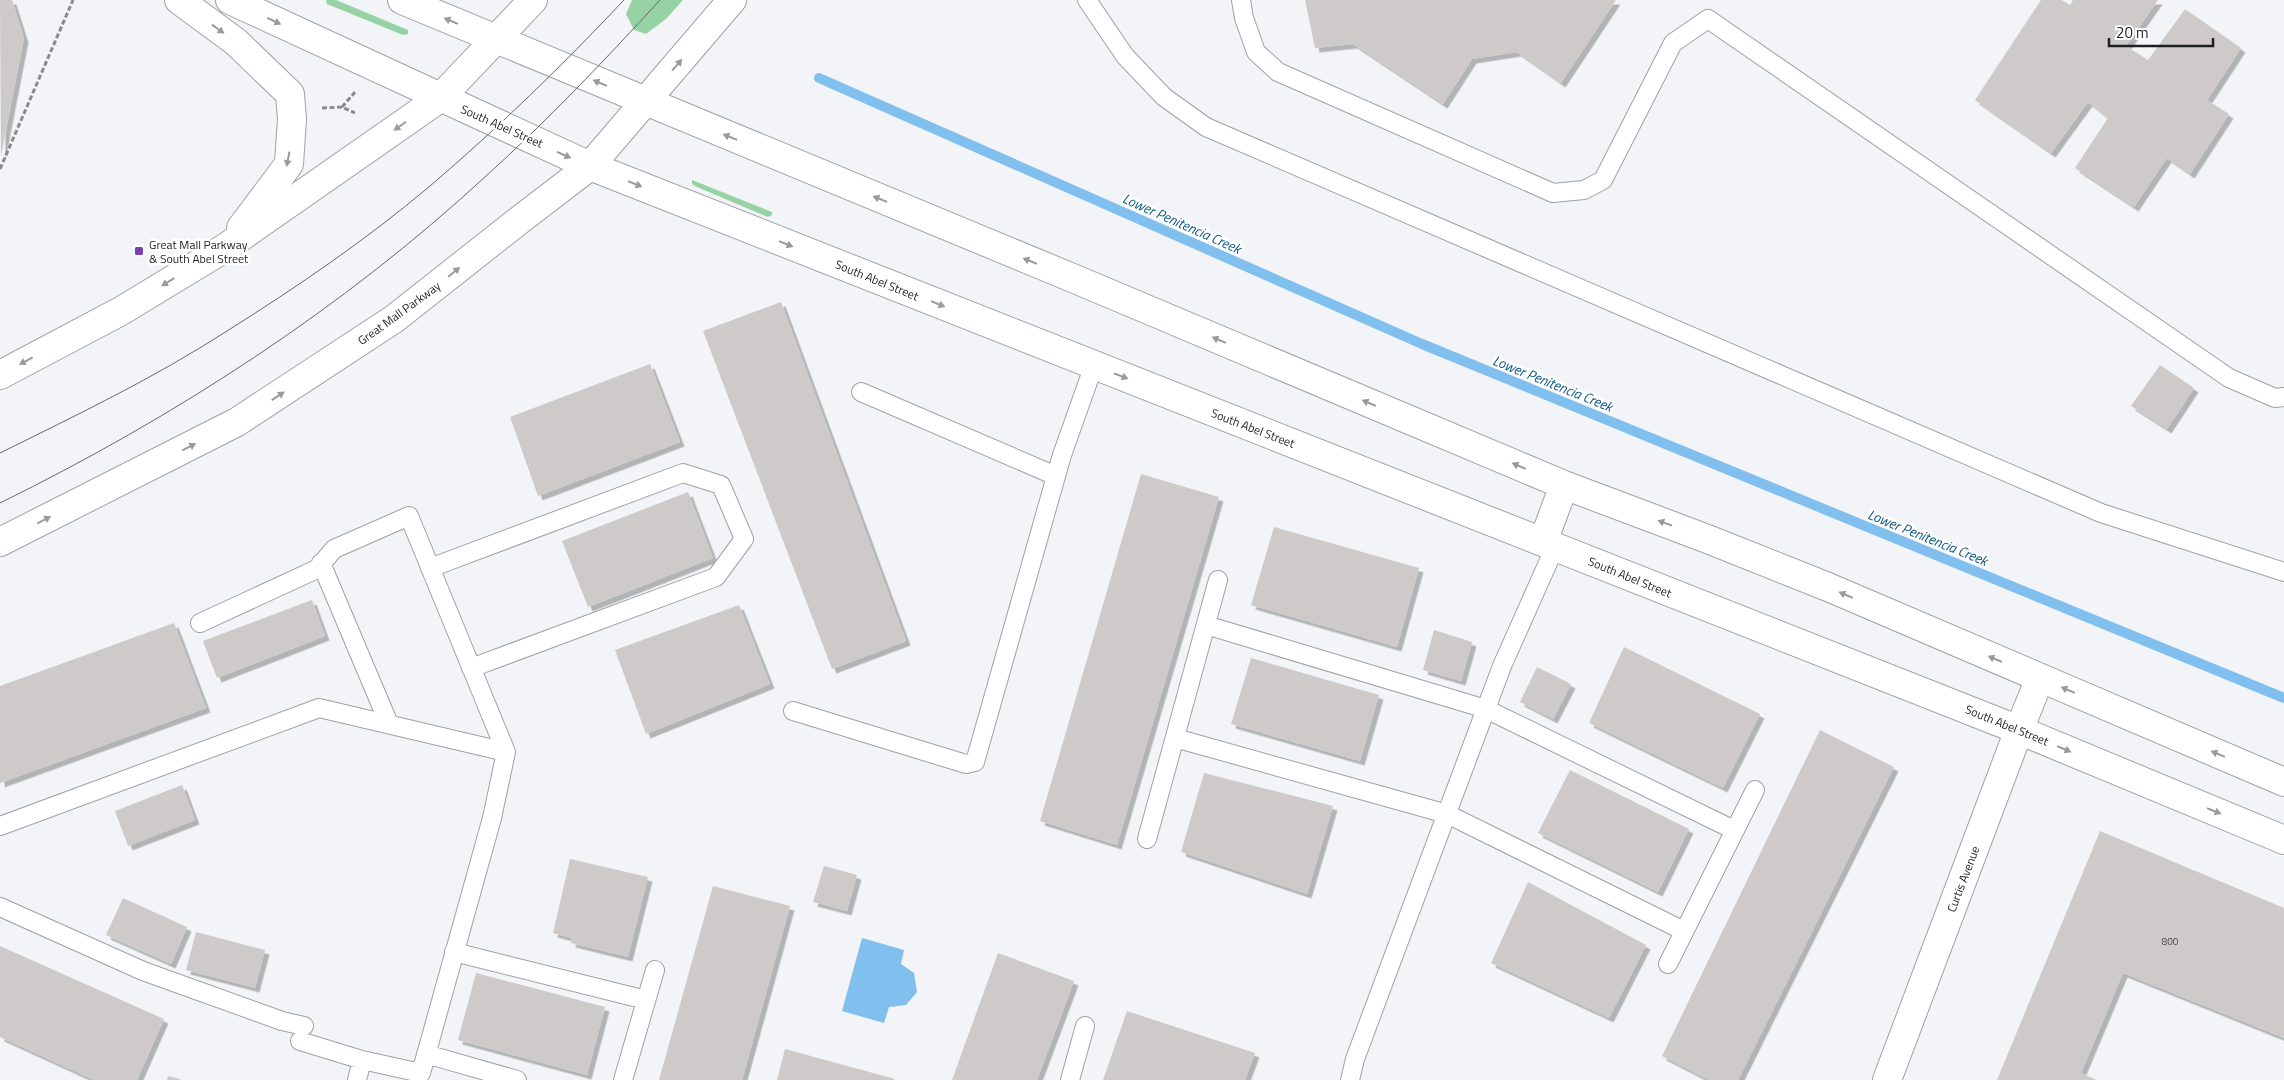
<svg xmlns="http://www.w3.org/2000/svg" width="2284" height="1080" viewBox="0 0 2284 1080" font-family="'Titillium Web',sans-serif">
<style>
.green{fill:#96d2a4}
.water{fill:#81bfef}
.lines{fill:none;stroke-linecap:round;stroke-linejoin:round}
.stream{stroke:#81bfef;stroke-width:10}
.building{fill:#cecac9;filter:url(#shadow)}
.lane-casing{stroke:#a0a1a5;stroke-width:20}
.secondary-casing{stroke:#a0a1a5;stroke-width:30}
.primary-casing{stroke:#a0a1a5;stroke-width:30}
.path{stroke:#898a8c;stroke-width:3;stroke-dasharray:5 2.5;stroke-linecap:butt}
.lane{stroke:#fff;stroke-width:18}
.secondary{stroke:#fff;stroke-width:28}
.primary{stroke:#fff;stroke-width:28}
.tram{stroke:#68696b;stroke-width:1}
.oneway{fill:#9a9a9b}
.poi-dot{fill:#763fb6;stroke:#fff;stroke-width:2}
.labels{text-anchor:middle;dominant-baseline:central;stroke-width:5;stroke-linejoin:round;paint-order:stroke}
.number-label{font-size:10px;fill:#4a4a4a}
.street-label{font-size:12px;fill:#1e1f20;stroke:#fff}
.poi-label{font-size:12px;fill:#1e1f20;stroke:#fff;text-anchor:start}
.water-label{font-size:14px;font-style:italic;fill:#0a5682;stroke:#fff}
</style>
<defs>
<filter id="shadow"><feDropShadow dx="4.5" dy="4.5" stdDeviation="0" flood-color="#0004"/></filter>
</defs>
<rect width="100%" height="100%" fill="#f2f4f7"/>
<path class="green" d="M326,0h10l72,30v4l-5,1 -76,-31z
M632,0h51l-17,19 -20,15 -12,-4 -8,-16z
M692,180l80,32v3l-4,2 -5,-2 -66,-28 -5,-3z"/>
<path class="water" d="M862,938l42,12 -3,14 13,9 3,19 -11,13 -17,2 -5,16 -42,-12z"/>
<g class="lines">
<path class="stream" d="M819,78l603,266 862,354"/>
</g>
<path class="building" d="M0,0h12l12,38 -23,118z
M1305,0h311l-55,83 -44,-31 -45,7 -29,45 -90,-60 -38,4z
M2041,0h20l9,5 3,-5h85l-32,46 22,14 37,-51 56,39 -34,52 22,14 -39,60 -23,-16 -33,49 -59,-39 33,-50 -20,-16 -37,51 -76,-53z
M781,302l125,339 -74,28 -129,-338z
M650,364l30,78 -142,54 -28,-79z
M2160,365l34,23 -27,41 -36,-23z
M1141,474l78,23 -102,348 -77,-24z
M688,492l25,66 -125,49 -26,-66z
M1274,527l145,41 -22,79 -146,-42z
M312,600l13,36 -108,42 -14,-37z
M739,605l31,79 -124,50 -31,-84z
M174,623l32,85 -206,75v-97z
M1434,630l38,12 -11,39 -38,-11z
M1624,647l136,67 -37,74 -134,-65z
M1251,658l128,37 -19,66 -129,-37z
M1537,667l34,17 -18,35 -33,-17z
M1820,730l74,37 -156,313h-29l-47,-24z
M1570,770l119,59 -31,63 -120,-59z
M1204,773l129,33 -26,88 -126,-42z
M182,785l13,35 -67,26 -13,-35z
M2100,831l184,77v130l-161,-65 -42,100 16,7h-100z
M570,859l78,18 -20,80 -57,-14 1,-5 -19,-5z
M824,866l33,9 -10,36 -34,-9z
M1528,882l118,63 -37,73 -118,-55z
M713,886l77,20 -48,174h-83z
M123,898l64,29 -16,37 -65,-29z
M196,932l69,18 -10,38 -69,-18z
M0,946l164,73 -27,61h-43l-94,-43z
M998,953l76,28 -37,99h-85z
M476,973l129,34 -18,68 -129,-35z
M1127,1011l128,42 -10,27h-142z
M785,1049l110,30 -1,1h-117z
M168,1076l12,3v1h-13z"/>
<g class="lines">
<g class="lane-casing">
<path id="lane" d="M1087,0l38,56 39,41 42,30 895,386 183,59
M1241,0l3,18 12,34 22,20 275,121 31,-3 19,-10 70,-137 35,-24 521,359 46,20 9,-1
M861,392l195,84
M321,563l68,161
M430,568l253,-95 38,12 23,54 -28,38 -245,91
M200,623l117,-54 17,-20 75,-33 97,236 -14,66 -71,255 -59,-13 -62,-19
M1206,625l280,84 248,121
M793,711l173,53 9,-2 87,-307 32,-90
M1175,738l272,76 237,117
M0,826l319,-118 187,44
M1147,839l71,-259
M0,907l143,64 139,50 22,5
M454,952l192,48
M1668,964l87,-174
M426,1054l91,26
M357,1080l5,-20
M623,1080l32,-110
M1070,1080l15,-54
M1350,1080l5,-21 147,-393 53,-119"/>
</g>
<g class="secondary-casing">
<path id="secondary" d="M1887,1080l132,-350 21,-52"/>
</g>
<g class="primary-casing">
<path id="primary" d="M179,0l57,42 54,52 2,25 -3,45 -48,64
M230,0l360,166 1429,564 265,110
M402,0l673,279 489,206 146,55 118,47 456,195
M0,375l121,-64 104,-63 215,-150 93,-98
M0,542l237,-120 157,-103 123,-97 73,-56 142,-166
M1543,542l21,-57"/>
</g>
<path class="path" d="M342,107l13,-15
M322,108l20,-1 13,6
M0,169l73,-169"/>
<use href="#lane" class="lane"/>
<use href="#secondary" class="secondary"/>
<use href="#primary" class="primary"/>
<path class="tram" d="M0,453c77,-38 154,-75 227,-122 70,-44 139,-91 203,-145 68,-58 133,-121 194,-186
M0,503c175,-86 342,-194 486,-327 61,-55 118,-115 174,-176"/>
</g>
<defs><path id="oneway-solid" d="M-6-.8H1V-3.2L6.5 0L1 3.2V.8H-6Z" transform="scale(1.25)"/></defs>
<g class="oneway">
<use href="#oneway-solid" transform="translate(274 21) rotate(25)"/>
<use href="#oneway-solid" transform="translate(451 21) rotate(-157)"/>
<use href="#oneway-solid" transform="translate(218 29) rotate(36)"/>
<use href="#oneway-solid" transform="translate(677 65) rotate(-49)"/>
<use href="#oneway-solid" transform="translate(600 83) rotate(-157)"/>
<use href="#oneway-solid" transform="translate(400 126) rotate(145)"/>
<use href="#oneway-solid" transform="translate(730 137) rotate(-158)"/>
<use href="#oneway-solid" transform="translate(564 155) rotate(24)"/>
<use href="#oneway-solid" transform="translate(288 159) rotate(101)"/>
<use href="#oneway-solid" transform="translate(635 184) rotate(22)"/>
<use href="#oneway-solid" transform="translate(880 199) rotate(-158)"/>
<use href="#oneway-solid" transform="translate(786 244) rotate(22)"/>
<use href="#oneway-solid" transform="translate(1030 261) rotate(-158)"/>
<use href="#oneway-solid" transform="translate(454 272) rotate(-39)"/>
<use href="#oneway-solid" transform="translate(168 282) rotate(149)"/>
<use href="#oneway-solid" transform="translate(938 304) rotate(22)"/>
<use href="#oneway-solid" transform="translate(1219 340) rotate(-157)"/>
<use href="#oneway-solid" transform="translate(26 361) rotate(152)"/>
<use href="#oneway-solid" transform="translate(1121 376) rotate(21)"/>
<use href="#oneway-solid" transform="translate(278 396) rotate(-33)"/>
<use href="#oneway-solid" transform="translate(1369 403) rotate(-157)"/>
<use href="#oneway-solid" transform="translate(189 447) rotate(-27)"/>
<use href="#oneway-solid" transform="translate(1519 466) rotate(-157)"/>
<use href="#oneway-solid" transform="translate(44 520) rotate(-27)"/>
<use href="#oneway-solid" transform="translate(1665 523) rotate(-160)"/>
<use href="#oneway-solid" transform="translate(1846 595) rotate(-157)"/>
<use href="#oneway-solid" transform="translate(1995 659) rotate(-157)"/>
<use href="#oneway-solid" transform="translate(2068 690) rotate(-157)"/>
<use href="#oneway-solid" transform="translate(2064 749) rotate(23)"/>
<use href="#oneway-solid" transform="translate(2218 754) rotate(-157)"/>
<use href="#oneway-solid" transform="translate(2214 811) rotate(22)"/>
</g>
<rect class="poi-dot" x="134" y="246" width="10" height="10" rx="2.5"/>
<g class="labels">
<g class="number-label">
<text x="2170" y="941">800</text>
</g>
<g class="street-label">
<text transform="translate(502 126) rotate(24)">South Abel Street</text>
<text transform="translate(877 280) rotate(22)">South Abel Street</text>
<text transform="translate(399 313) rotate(-36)">Great Mall Parkway</text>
<text transform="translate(1253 428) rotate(21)">South Abel Street</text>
<text transform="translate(1630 577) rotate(22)">South Abel Street</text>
<text transform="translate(2007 725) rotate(22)">South Abel Street</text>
<text transform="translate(1963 879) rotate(-69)">Curtis Avenue</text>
</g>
<g class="poi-label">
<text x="149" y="244">Great Mall Parkway<tspan x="149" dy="14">&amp; South Abel Street</tspan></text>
</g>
<g class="water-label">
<text transform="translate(1182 223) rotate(24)">Lower Penitencia Creek</text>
<text transform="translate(1553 383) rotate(22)">Lower Penitencia Creek</text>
<text transform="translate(1928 537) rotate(22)">Lower Penitencia Creek</text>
</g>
</g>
<path d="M2109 38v8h104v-8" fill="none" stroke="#1e1f20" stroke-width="2.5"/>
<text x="2116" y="38" font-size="15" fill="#1e1f20" stroke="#ffffff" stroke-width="4" paint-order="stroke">20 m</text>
</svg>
